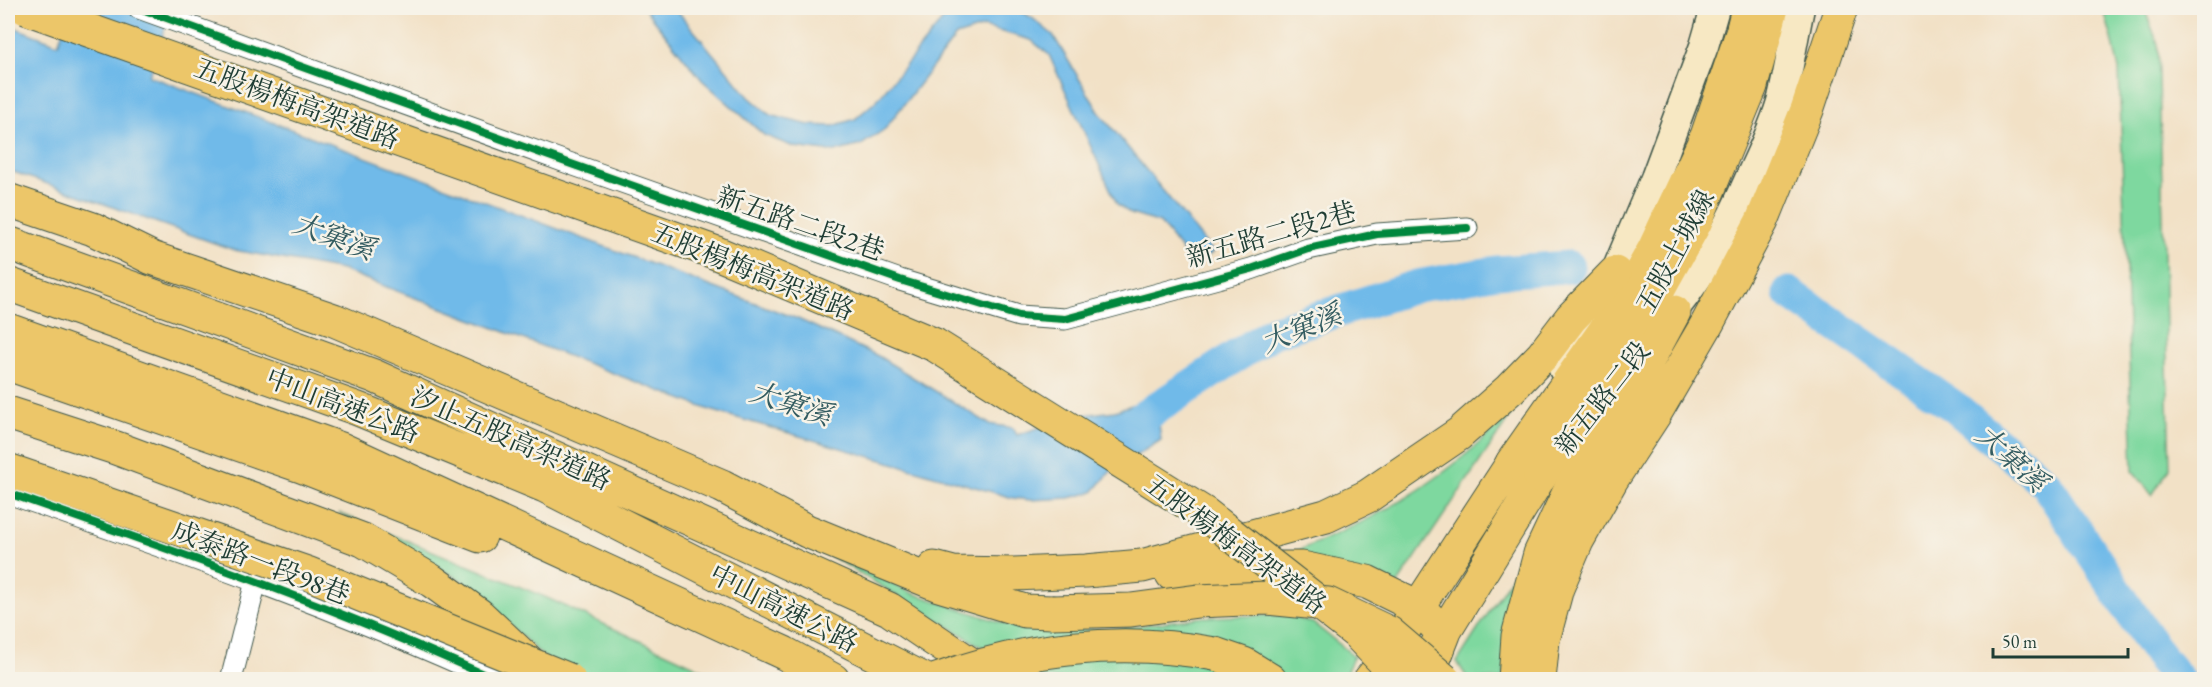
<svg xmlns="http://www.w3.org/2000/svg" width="2212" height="687" viewBox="0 0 2212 687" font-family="'EB Garamond','Noto Serif TC',serif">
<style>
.green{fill:#7ed89f;stroke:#4e8a6a;stroke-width:1.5}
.water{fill:#70bae9;stroke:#487c8e;stroke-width:1.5}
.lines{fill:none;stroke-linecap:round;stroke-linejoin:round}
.river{stroke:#70bae9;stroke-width:33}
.minor-casing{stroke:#3f564a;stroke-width:23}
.secondary-casing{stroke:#3f564a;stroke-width:31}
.primary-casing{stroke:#3f564a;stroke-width:34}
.trunk-casing{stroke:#3f564a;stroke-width:35}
.motorway-casing{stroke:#3f564a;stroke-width:35}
.minor{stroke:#fff;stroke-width:21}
.secondary{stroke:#f7e8c3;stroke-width:28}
.primary{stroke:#ecc669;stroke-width:32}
.trunk{stroke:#ecc669;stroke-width:33}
.motorway{stroke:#ecc669;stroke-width:33}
.motorway-bridge-casing{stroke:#3f564a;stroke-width:35;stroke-linecap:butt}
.motorway-bridge{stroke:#ecc669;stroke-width:33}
.cycleway-casing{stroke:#f7f3e8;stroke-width:11}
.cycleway{stroke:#00873e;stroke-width:8}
.labels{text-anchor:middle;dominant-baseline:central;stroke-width:5;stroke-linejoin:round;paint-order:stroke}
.street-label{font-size:27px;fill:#1f3d34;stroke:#f7f3e8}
.water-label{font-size:28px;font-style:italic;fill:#335c61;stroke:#f7f3e8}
</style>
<rect width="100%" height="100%" fill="#f7f3e8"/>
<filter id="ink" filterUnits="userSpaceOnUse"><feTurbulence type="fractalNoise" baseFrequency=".0167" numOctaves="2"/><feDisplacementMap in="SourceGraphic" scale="12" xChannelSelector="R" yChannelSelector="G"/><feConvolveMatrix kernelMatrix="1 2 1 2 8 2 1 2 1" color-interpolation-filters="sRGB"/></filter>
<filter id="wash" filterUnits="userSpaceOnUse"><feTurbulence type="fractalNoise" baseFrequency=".008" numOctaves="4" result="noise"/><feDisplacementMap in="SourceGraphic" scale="24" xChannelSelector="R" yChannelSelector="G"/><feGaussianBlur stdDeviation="1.35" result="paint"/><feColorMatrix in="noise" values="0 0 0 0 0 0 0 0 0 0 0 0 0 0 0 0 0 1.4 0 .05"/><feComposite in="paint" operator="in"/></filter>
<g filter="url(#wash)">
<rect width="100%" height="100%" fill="#f2e1c6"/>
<path class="green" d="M2103,8h41l14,36 12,424 -18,27 -19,-24 -14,-401 -7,-32z
M1511,415l-114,170 -119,-26c55,-23 111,-46 159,-82 26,-18 49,-41 74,-62z
M339,513l206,84 178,82h-161l-15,-19 -84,-79z
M1537,537l-35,142h-34l-11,-17z
M826,553l86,40 97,32 41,5 63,-1 91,-12 82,-2 27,8 41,33 -11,23h-310l-85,-53z"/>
<path class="water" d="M71,8h101l-23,68 649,243 80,37 111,68 24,4 4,7 57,-19 41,-5 25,-9 17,6 4,32 -50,31 -18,21 -24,6 -39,2 -17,-2 -303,-88 -368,-140 -108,-20 -226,-80v-145l50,19z
M644,8h31l74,89 21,18 39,10 24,1 22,-7 21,-18 71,-86 13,-7h55l16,9 22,18 46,77 114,140 -19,14 -34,-43 -29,-9 -14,-10 -68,-149 -18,-15 -47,-13 -28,9 -71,93 -24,16 -27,7 -40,-5 -30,-12 -62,-55z"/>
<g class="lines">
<path class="river" d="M1789,293l167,115 90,76 112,170 21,26
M1120,432l153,-100 144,-46 80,-14 72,-5"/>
</g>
</g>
<g filter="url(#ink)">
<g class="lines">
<g class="minor-casing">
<path id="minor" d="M139,8l435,157 326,115 119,36 46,3 186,-50 57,-20 69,-15 90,-6
M8,493c164,57 329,114 488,187
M231,680l25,-99 -5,-13"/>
</g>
<g class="secondary-casing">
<path id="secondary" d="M1659,328c40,-44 66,-95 90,-149 12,-26 26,-54 33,-81 7,-30 12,-61 18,-90
M1563,369l52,-96 40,-95 49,-132 11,-38"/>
</g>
<g class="primary-casing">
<path id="primary" d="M1430,656l110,-179
M1385,663l33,-56 94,-144"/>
</g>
<g class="trunk-casing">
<path id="trunk" d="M1512,463l110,-157 32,-57 53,-113 35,-103 6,-25
M1540,477l119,-189 36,-65 56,-137 21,-78"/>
</g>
<g class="motorway-casing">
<path id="motorway" d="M8,200l85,29 59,29 182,62 388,166 85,45 132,54 86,26 27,1
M8,243l366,133 515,233 105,71
M8,284l350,125 187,77 380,194
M8,330l333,119 443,204 49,27
M8,364l293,102 179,70
M8,413l108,35 247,92 69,41 47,34 53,50
M934,568l19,5 61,1 72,-3 56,-5 184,-50 42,-20 91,-62 51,-45 32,-33 29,-38 44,-45
M1172,574l69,-6h61l65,14 51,25 26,27 -18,46
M1215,654l29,10 26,16
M1370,680l18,-22
M1515,680l3,-44 22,-82 31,-66 58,-93 45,-83
M1539,680l4,-40 14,-52 20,-47 35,-62 42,-64 53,-91 55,-103 45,-111 34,-102"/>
</g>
<use href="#minor" class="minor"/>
<use href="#secondary" class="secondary"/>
<use href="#primary" class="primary"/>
<use href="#trunk" class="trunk"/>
<use href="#motorway" class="motorway"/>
<g class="motorway-bridge-casing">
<path id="motorway-bridge" d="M26,8l688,244 221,93 270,169 151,118 46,48
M8,470l299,103 262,107
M1052,612l79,-2 67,-9 69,-3 61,6 61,29 55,47
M937,680c88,-33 185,-43 278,-26"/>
</g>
<use href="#motorway-bridge" class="motorway-bridge"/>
<g class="cycleway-casing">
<path id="cycleway" d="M139,8l435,157 326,115 119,36 46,3 186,-50 57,-20 69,-15 90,-6
M8,493c164,57 329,114 488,187"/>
</g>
<use href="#cycleway" class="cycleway"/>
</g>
</g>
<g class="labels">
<g class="street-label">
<text transform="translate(297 103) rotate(20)">五股楊梅高架道路</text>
<text transform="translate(801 223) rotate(19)">新五路二段2巷</text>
<text transform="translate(1271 234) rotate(-16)">新五路二段2巷</text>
<text transform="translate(1675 251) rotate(-62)">五股土城線</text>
<text transform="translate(753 271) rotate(22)">五股楊梅高架道路</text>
<text transform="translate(1602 398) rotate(-52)">新五路二段</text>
<text transform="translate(343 405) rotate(21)">中山高速公路</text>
<text transform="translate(511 438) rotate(24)">汐止五股高架道路</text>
<text transform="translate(1236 544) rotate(36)">五股楊梅高架道路</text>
<text transform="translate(261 562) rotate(21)">成泰路一段98巷</text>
<text transform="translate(784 608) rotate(27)">中山高速公路</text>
</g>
<g class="water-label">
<text transform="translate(334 236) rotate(20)">大窠溪</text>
<text transform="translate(1301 328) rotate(-22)">大窠溪</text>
<text transform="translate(791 403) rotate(18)">大窠溪</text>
<text transform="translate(2012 458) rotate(42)">大窠溪</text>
</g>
</g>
<rect width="2212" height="687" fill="none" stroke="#f7f3e8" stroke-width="30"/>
<path d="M1993 648v9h135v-9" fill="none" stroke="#1f3d34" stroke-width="3"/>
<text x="2002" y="648" font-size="18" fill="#1f3d34" stroke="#f7f3e8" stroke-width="4.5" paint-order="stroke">50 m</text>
</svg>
